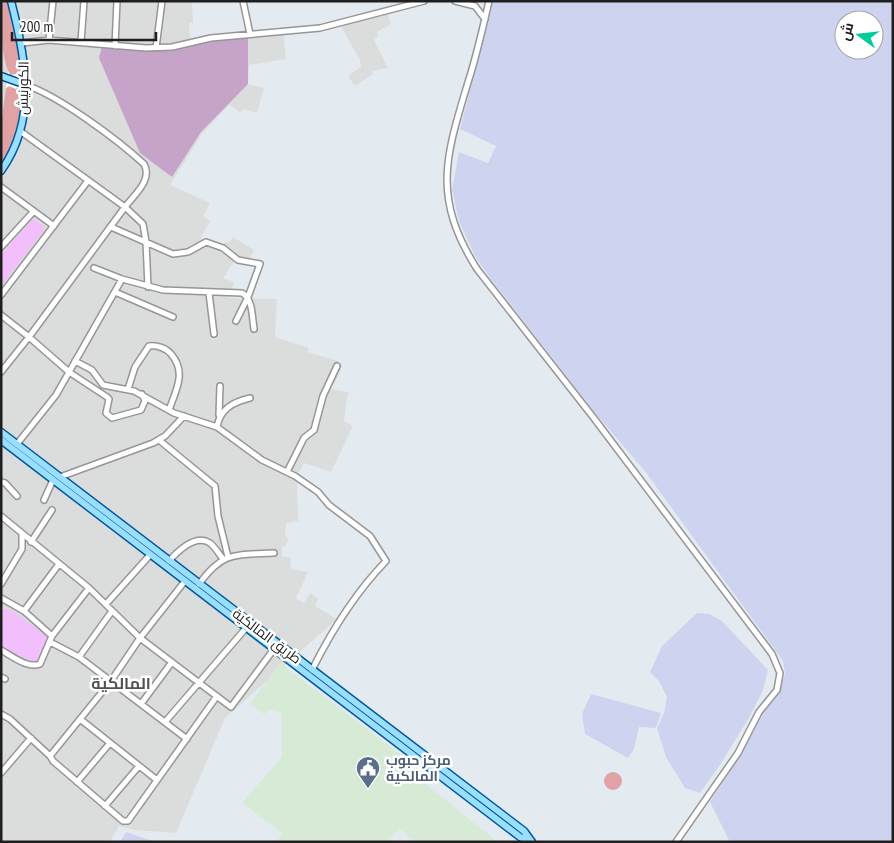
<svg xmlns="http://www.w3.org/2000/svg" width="894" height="843" viewBox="0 0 894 843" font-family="'PT Sans Narrow',Cairo,sans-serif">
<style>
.residential{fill:#dbdddc}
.industrial{fill:#d7ead6}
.farmland{fill:#ced4f0;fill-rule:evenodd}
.cemetery{fill:#c6a4ca}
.park{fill:#f2bffc}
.water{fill:#e0a2a4}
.pier{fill:#fff}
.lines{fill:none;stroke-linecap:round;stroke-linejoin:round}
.minor-casing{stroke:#969696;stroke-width:8}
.major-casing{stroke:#005999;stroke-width:9}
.minor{stroke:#fff;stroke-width:5}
.major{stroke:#9adfff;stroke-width:6}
.labels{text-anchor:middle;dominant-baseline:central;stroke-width:5;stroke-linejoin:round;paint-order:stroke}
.street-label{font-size:14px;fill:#1f1f1f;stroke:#fff}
.service-label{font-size:14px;font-weight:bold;fill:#4e5e75;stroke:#fff;text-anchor:start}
.quarter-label{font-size:16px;font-weight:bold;fill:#525252;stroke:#fff}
</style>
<rect width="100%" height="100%" fill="#e4ebf0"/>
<path class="residential" d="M1,1h191l1,21 -4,1 1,17 20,-4 73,-6 3,29 -37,6 -1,19 16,4 -7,25 -13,-4 -4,3 -11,-7 -27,29 -32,51 40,18 -7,13 7,5 -9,17 19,12 6,-9 3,2 4,-6 21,13 -7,12 -10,-5 -14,21 11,4 -5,16 48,1 -2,38 34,11 -1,4 30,9 4,4 -2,8 -9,16 17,3 -4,29 9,5 -22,46 -27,-9 -7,14 1,44 -12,2 -1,13 4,2 -4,9 -3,-1v11h8l1,12 17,3 -12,26 8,5 6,-10 8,6 -3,7 22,13 -112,99 -49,115 -42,-3 -15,-4 -9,16h-109z
M387,12l4,12 -14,8 1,4 -4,4 14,28 -16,3 1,3 -18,12 -7,-10 13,-9 -1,-7 -21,-37z"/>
<path class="industrial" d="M280,663l133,101 4,13 81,65h-83l-16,-14 -11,14h-111l5,-9 -40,-30 40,-46 -1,-45 -10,-2 -7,4 -14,-10z"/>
<path class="farmland" d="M493,1h400v841h-161l-3,-2 -19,-38 25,-39 27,-49 16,-22 7,-18 -2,-13 -139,-191 -48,-56 -106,-136 -15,-22 -16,-35 -7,-31 7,-38 29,11 8,-17 -36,-17zM844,20h30v30h-30z
M697,613l12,1 13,7 46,49 -5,20 -14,28 -31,50 -18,25 -15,-5 -19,-31 -9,-29 7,-15 3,-16 -8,-16 -9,-9 12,-26z
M591,694l70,19 -5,15 -17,-1 -5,22 -6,9 -43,-24 -3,-20z
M126,832l30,10h-36z"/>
<path class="cemetery" d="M248,37v47l-47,48 -29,45 -32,-24 -41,-95 3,-12 65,5 43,-12z"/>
<path class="park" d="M33,219l11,7v4l-43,56v-32z
M6,609l5,1 36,26 -1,10 -8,15h-6l-31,-14v-36z"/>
<path class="water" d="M1,1h6c6,23 17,51 15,74l-3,2 -6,-3v3c-13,-10 -12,-59 -12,-76z
M9,86l10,3 3,4c-2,25 -7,50 -21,72v-39l5,-38z
M604 781a9 9 0 1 1 18 0a9 9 0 1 1-18 0Z"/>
<path class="pier" d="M8,71l2,4 7,-1v3l6,-4 -1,20 -5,-6 -1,2 -7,-3 -3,2z"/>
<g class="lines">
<g class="minor-casing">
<path id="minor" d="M243,1l7,33
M455,1l20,5 10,13
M489,1c-6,26 -12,53 -20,78 -23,77 -38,117 8,190l116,148 179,237 8,19 -3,17 -18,22 -21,41 -62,89
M49,40l4,-39
M81,42l3,-41
M22,43l27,-3 97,8 26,-1 39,-9 109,-10 104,-27
M115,46l2,-45
M156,48l6,-47
M26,85c33,11 92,55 118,79 9,16 -10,31 -19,43l18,17 3,18 2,45
M1,187l53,39
M111,227l62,27 15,-2 18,-10 17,6 15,12 22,4 -12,33 -12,24
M1,247l33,-36
M94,268l28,11 41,11 79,3c11,6 10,24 12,36
M115,292l58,25
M209,293l5,41
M1,295l86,-113
M1,315l28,22 96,-130 -105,-76
M75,361l17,9 11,15 31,6 40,22 43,14 45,33 33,16 23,16 11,13 41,31 16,25c-31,32 -54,69 -74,109
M1,372l28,-35 40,35 38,25 2,2 -3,14 6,5 29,-8 4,-9 -3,-7
M128,389l7,-22 14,-21c8,-1 17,2 22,8 16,18 5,36 -2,56
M219,415l1,-29
M217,427c3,-18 16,-25 33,-29
M159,440l56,46 3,30 10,41
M17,444l39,-49 66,-116
M287,472l17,-34 10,-8 9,-34 14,-30
M60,477l93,-34 12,-7 19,-20
M1,482l4,1 12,13
M44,500l9,-20
M1,516l88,72 51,50 91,69 43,-58
M31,542l21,-32
M169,561c9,-10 27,-27 41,-18 5,4 9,11 13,16
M1,584l21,-35v-14
M199,584c24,-33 36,-29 75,-31
M1,598l23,13 28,25
M106,604l44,-49
M24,611l35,-47
M50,642l29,15 108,82
M1,650c11,6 27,19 39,14l12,-28 37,-48
M79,657l33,-46
M1,677l4,2
M141,704l31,-42
M1,714l9,5 40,37 61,-75 29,-43 45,-57
M80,719l77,61
M165,722l81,-94
M50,756l3,5 70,60h5l89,-125
M1,773l30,-35
M77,782l33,-39
M105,806l34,-40"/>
</g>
<g class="major-casing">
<path id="major" d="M1,76l25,9
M1,171c37,-52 25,-112 10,-170
M1,432l523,399 8,11
M1,440l519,397 11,5"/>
</g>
<use href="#minor" class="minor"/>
<use href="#major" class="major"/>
</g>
<defs>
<g id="civic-pin" transform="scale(1.25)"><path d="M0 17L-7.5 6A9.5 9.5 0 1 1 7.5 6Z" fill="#5c6f8a" stroke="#fff"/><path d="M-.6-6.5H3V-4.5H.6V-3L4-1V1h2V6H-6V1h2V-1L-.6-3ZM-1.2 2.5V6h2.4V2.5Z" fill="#fff"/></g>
</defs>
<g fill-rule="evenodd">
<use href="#civic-pin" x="368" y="768"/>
</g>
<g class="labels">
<g class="street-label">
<text transform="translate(23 88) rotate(-89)">الكورنيش</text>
<text transform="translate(267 636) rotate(37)">طريق المالكية</text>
</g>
<g class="service-label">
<text x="386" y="760">مركز حبوب<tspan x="386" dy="16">المالكية</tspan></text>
</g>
<g class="quarter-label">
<text x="121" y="683">المالكية</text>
</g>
</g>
<rect width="894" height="843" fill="none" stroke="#1f1f1f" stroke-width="5"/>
<g transform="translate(859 35) rotate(285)"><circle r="24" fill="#ffffff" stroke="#a5a5a5"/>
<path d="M0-4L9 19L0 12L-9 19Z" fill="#00cd99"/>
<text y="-8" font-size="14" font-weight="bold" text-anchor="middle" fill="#1f1f1f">ش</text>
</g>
<path d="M12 32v8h144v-8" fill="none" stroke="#1f1f1f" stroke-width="2.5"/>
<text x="20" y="32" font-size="15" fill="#1f1f1f" stroke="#ffffff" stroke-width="4" paint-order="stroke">200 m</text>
</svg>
